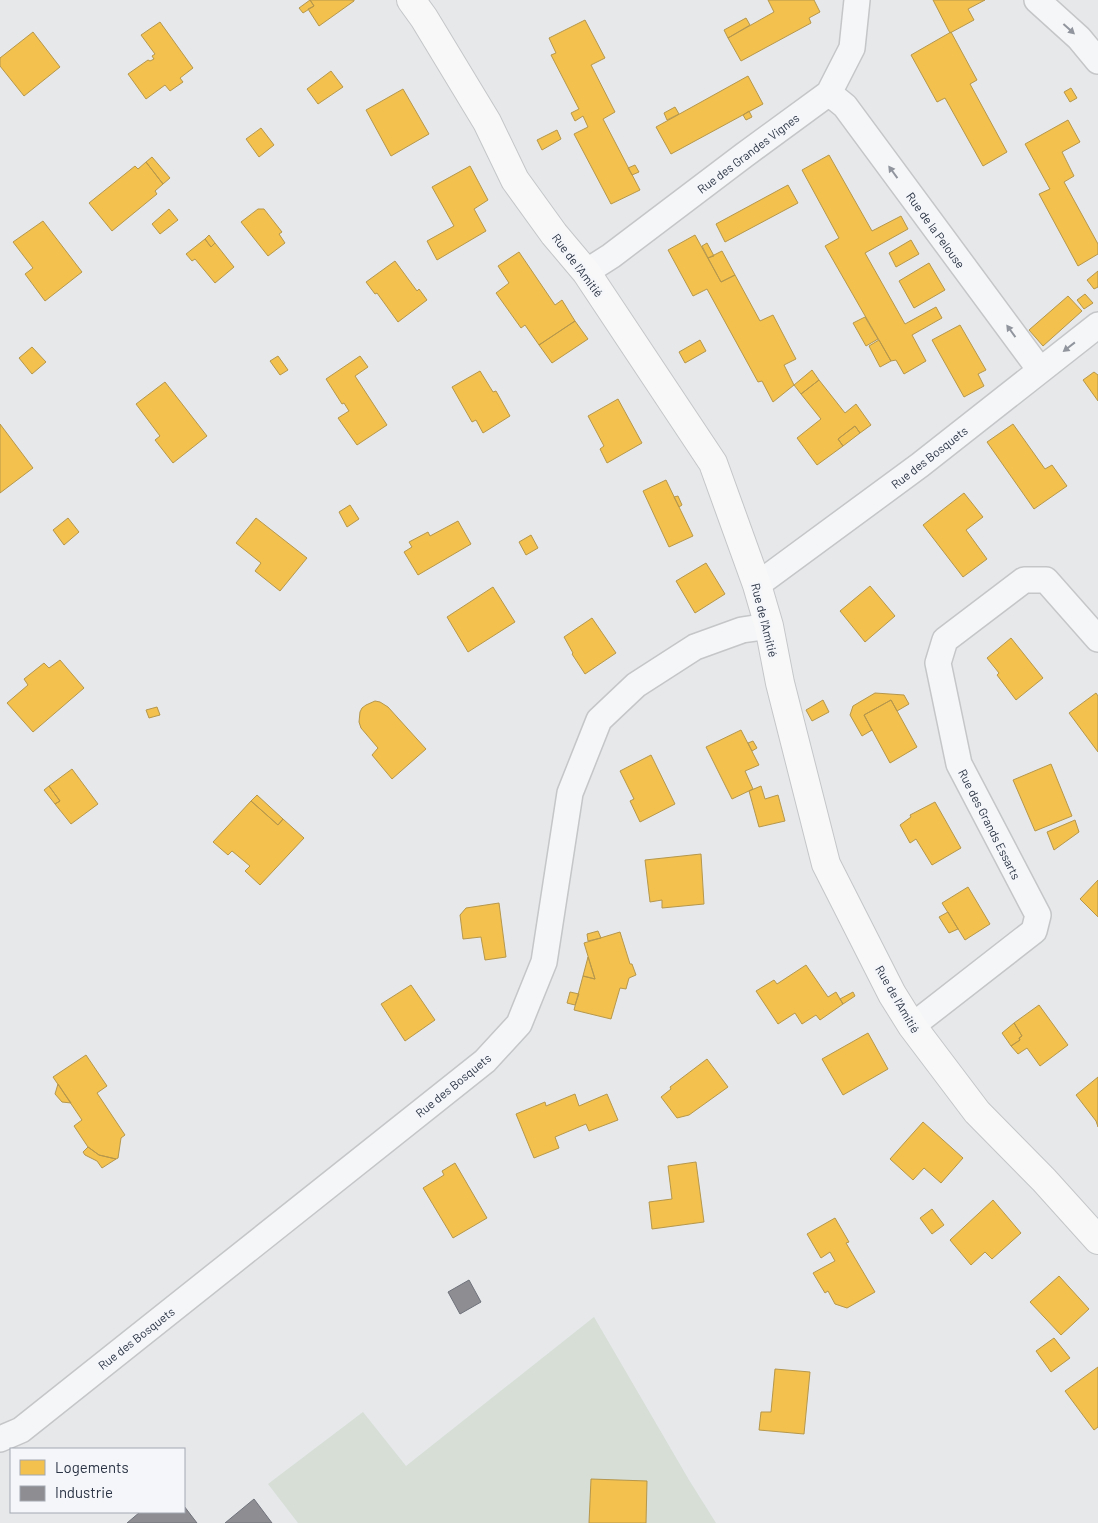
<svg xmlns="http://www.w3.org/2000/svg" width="1098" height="1523" viewBox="0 0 1098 1523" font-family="Barlow,sans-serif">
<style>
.green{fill:#d6ded6}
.homes{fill:#f2c14e;stroke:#b6974b}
.industry{fill:#8d8d92;stroke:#70727b}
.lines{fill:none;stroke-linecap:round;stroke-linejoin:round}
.street-casing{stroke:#c4c6c8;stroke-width:28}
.secondary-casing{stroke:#c4c6c8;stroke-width:30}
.street{stroke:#f5f6f7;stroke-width:25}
.secondary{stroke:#f8f8f8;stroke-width:28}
.oneway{fill:#90959e}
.labels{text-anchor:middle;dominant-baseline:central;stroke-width:5;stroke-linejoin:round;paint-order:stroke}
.street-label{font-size:12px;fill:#2b3445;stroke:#f4f6f9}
</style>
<rect width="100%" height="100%" fill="#e6e8ea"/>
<path class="green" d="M594,1317l95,163 27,43h-418l-30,-39 95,-72 43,54z"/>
<path class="homes" d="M310,0h44v1l-35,25 -11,-17 6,-3z
M310,0l4,6 -11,7 -4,-5z
M768,0h46l6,12 -11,6 2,5 -70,38 -13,-23 46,-26z
M933,0h52l-17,9 6,11 -24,13z
M746,18l4,7 -22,13 -4,-8z
M585,20l20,38 -14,7 24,47 -12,7 37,71 -29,14 -37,-70 14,-7 -5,-11 -8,5 -4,-8 8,-4 -28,-54 5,-2 -7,-15z
M160,22l33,46 -13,10 3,4 -13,9 -5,-6 -19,14 -18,-25 20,-14 2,1 4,-2 -2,-3 3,-2 -14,-19z
M33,32l27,35 -36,29 -24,-30v-8z
M951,32l26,48 -7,4 37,68 -24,14 -38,-68 -8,4 -26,-47z
M331,71l12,16 -25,17 -11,-15z
M748,76l15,28 -92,50 -15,-27z
M1071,88l6,10 -7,4 -6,-10z
M403,89l26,45 -38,22 -25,-46z
M675,107l4,7 -12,6 -3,-7z
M749,111l3,6 -6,3 -3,-5z
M1068,120l12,22 -18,10 12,24 -10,6 34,62v10l-20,12 -39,-72 11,-5 -25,-45z
M261,128l13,17 -15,12 -13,-18z
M557,130l4,9 -19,11 -5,-10z
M829,155l43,76 29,-15 7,13 -43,24 40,71 31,-17 6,11 -30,17 14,26 -22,13 -8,-14 -5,1 -66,-115 14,-8 -37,-68z
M152,157l18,21 -7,6 -17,-22z
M146,162l17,22 -8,7 2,3 -45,37 -23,-28 46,-37 3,3z
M635,165l4,7 -7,3 -4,-7z
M470,166l18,34 -14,9 12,22 -49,29 -10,-19 27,-15 -22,-39z
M788,185l10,18 -73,39 -9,-18z
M169,209l9,11 -18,14 -8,-10z
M258,209h6l18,23 -3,2 6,9 -17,13 -27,-34z
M43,221l39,51 -37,29 -20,-27 8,-6 -20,-26z
M209,235l6,8 -4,4 -6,-8z
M695,235l26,47 14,-7 25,46 13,-6 23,44 -12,6 10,20 -21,17 -11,-21 -4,1 -51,-93 -14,7 -25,-46z
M205,239l6,8 4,-4 19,24 -19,16 -20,-24 -3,2 -6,-7z
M911,240l8,14 -23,13 -7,-14z
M707,243l7,13 -6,2 -6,-12z
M722,251l13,24 -14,7 -13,-24z
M519,252l36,53 7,-5 13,21 -36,24 -14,-20 -4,3 -25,-35 13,-10 -11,-17z
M395,261l22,30 2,-2 8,11 -29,22 -21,-29 -2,1 -9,-12z
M929,263l16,27 -31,18 -15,-27z
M1098,271v16l-4,2 -7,-9z
M1085,294l8,9 -9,6 -7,-9z
M1068,296l14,15 -39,35 -14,-16z
M865,317l13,22 -12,7 -13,-23z
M575,321l13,18 -36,24 -13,-18z
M960,325l26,45 -8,4 6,12 -20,11 -32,-57z
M700,340l6,11 -21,12 -6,-11z
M879,340l12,21 -11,6 -11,-21z
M32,347l14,15 -14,12 -13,-16z
M278,356l10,14 -8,5 -10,-14z
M360,356l8,11 -13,9 32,49 -30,20 -19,-27 11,-7 -5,-8 -2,1 -16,-25z
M812,370l7,10 -18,14 -7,-9z
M480,371l13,21 3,-1 14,25 -27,17 -7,-13 -4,2 -20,-35z
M1094,372l4,3v26l-15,-21z
M819,380l26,33 11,-9 15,21 -11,8 -5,-7 -17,13 5,7 -26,19 -20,-27 24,-19 -20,-25z
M165,382l42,54 -34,27 -18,-23 5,-4 -24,-32z
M618,399l24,44 -35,20 -7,-14 4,-3 -16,-30z
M0,424l33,44 -33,25z
M1013,424l32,45 7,-4 15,21 -33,23 -47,-67z
M855,426l5,7 -17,13 -5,-7z
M666,480l27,56 -24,11 -26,-56z
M964,493l19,24 -17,13 21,29 -24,18 -40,-52z
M678,496l4,9 -3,2 -5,-10z
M350,505l9,14 -12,8 -8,-15z
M68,518l11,14 -15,13 -11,-15z
M256,518l51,40 -27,33 -25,-20 6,-8 -25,-20z
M458,521l13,23 -53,31 -14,-23 8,-5 -3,-5 19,-10 2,4z
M531,535l7,13 -12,7 -7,-13z
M706,563l19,31 -30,19 -19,-32z
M870,586l25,30 -30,26 -25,-31z
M493,587l22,35 -47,30 -21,-35z
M592,618l24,35 -31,21 -13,-20 1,-1 -9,-16z
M1011,638l32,40 -27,22 -19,-25 2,-2 -12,-15z
M60,660l24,28 -51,44 -26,-29 21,-18 -4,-6 20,-16 5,5z
M875,693l29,2 5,9 -12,7 -6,-11 -27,15 8,15 -10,6 -12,-21 3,-9z
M1096,693l2,3v56l-29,-39z
M823,700l6,12 -17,9 -6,-11z
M891,700l26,47 -27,16 -26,-48z
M375,701l5,1 8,5 38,42 -34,30 -20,-24 6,-7 -17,-20 -2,-6 1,-10 2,-4 4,-3z
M157,707l3,8 -11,3 -3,-8z
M741,730l18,35 -14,6 8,18 -21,10 -26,-52z
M753,741l4,7 -5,3 -4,-8z
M651,755l24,49 -35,18 -10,-21 4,-2 -14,-28z
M1051,764l21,52 -37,15 -22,-51z
M72,769l26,35 -27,20 -16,-20 5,-3 -11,-15z
M49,786l11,15 -5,3 -11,-14z
M761,786l4,13 13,-4 7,26 -26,6 -10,-36z
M257,795l26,24 -5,6 -27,-24z
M251,801l27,24 5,-6 21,19 -44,47 -15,-14 5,-5 -18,-15 -4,4 -15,-13z
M935,802l26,46 -29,17 -16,-26 -6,4 -10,-18 11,-8 -1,-2z
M1075,820l4,12 -25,18 -7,-18z
M701,854l3,50 -42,4v-8l-12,2 -5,-42z
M1098,880v37l-18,-18z
M968,887l22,37 -25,16 -23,-37z
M499,903l7,54 -21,3 -4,-23 -18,2 -3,-24 6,-7z
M948,912l10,17 -9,4 -10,-16z
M598,931l3,7 -13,3 -1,-7z
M620,932l10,32h2l4,11 -7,3 -3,11 -6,-1 -9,31 -37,-9 9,-34 12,3 -11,-36z
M588,957l7,22 -12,-3z
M806,965l22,32 8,-5 7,12 -23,16 -4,-5 -14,9 -7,-11 -17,11 -22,-33 18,-11 3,4z
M411,985l24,35 -30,21 -24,-37z
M570,992l9,2 -4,11 -8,-2z
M853,992l2,4 -12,8 -3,-5z
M1039,1005l29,40 -28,21 -13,-18 -9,6 -7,-8 9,-6 -1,-2 3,-2 -8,-13z
M1014,1023l8,13 -3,2 1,2 -9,6 -9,-13z
M868,1033l20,36 -45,26 -21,-36z
M86,1055l21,31 -10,7 28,42 -4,3 -3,20 -2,1 -17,-4 -11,-8 -14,-21 8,-6 -29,-43z
M707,1059l21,28 -39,28 -12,3 -16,-21 10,-8 -1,-2z
M1098,1077v50l-2,-6 -20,-26z
M58,1084l13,19 -9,-1 -7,-8z
M575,1094l4,12 28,-12 11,26 -29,11 -3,-7 -31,13 4,11 -25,10 -18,-44 29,-12 1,4z
M923,1122l40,36 -22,25 -17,-15 -11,12 -23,-21z
M88,1147l11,8 17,4 -14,9 -5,-7 -12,-6 -2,-3z
M696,1162l8,60 -52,7 -3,-27 23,-3 -4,-33z
M455,1163l32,55 -34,20 -30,-50 21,-13 -2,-4z
M993,1200l28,33 -29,26 -7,-7 -14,13 -21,-25z
M932,1209l12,16 -12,9 -12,-16z
M835,1218l14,24 -3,1 29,49 -28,16 -12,-4 -7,-13 -3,2 -12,-20 22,-12 -5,-9 -9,6 -14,-24z
M1059,1276l30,33 -28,26 -31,-33z
M1054,1338l16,20 -19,14 -15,-21z
M1098,1367v60l-4,3 -29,-39z
M775,1369l35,3 -6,62 -45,-4 2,-18h10z
M591,1479l56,2 -1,42h-57z"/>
<path class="industry" d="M469,1280l12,22 -21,12 -12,-22z
M254,1499l18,24h-47z
M184,1506l13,17h-70l13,-11h44z"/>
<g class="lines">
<g class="street-casing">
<path id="street" d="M1037,0l42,38 19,23
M829,93l16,13 195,264
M586,272l25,-16 132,-100 86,-63 23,-45 5,-48
M757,585l163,-120 178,-140
M912,1026l122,-95 4,-16 -79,-151 -21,-101 7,-23 79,-60h22l52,59
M0,1439l21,-9 464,-369 34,-37 25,-62 26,-169 29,-73 37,-35 59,-38 47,-17 27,-4"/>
</g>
<g class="secondary-casing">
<path id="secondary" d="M411,0l13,18 63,104 28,58 39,54 32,38 127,191 44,122 12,41 11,57 46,181 66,130 20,32 65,86 67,68 54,60"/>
</g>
<use href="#street" class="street"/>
<use href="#secondary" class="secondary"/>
</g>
<defs><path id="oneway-solid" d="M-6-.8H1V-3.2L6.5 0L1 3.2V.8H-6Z" transform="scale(1.25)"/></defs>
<g class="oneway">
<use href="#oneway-solid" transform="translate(1069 29) rotate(42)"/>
<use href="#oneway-solid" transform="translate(893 172) rotate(-126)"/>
<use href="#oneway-solid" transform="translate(1011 331) rotate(-126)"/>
<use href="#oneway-solid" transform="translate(1069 347) rotate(142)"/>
</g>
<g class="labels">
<g class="street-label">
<text transform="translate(748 153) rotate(-37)">Rue des Grandes Vignes</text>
<text transform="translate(936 230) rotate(54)">Rue de la Pelouse</text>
<text transform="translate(578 265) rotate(53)">Rue de l'Amitié</text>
<text transform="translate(929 457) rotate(-38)">Rue des Bosquets</text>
<text transform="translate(765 620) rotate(76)">Rue de l'Amitié</text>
<text transform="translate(990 824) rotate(63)">Rue des Grands Essarts</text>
<text transform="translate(898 999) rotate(60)">Rue de l'Amitié</text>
<text transform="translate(453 1085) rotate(-39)">Rue des Bosquets</text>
<text transform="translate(136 1338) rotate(-38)">Rue des Bosquets</text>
</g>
</g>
<rect x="10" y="1448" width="175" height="65" fill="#f4f6f9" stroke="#a4a8b1"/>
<rect x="20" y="1460" width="25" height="15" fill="#f2c14e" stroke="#a4a8b1"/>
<text x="55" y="1473" font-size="15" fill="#2b3445">Logements</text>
<rect x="20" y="1486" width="25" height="15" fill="#8d8d92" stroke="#a4a8b1"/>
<text x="55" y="1498" font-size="15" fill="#2b3445">Industrie</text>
</svg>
